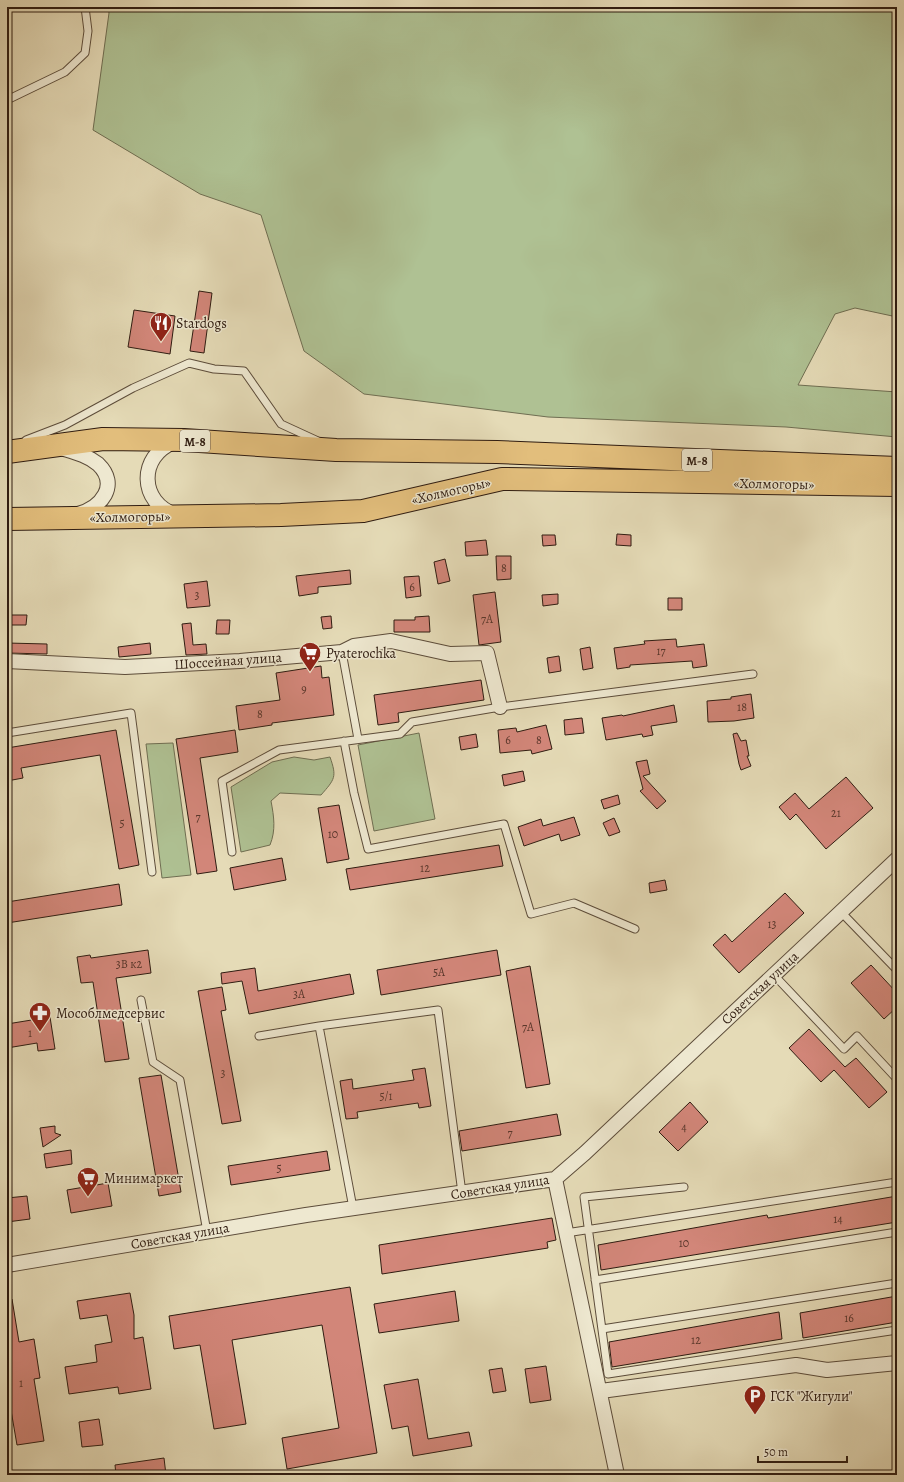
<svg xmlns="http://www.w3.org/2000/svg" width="904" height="1482" viewBox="0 0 904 1482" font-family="Alegreya,serif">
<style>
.green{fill:#afc193;stroke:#6f6e52}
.building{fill:#d28679;stroke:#2f1c11}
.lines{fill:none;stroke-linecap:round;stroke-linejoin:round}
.lane-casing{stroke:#5c4c3a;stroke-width:9}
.street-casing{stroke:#5c4c3a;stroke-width:16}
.highway-casing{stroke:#2f1c11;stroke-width:24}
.lane{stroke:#eee8d0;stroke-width:7}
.street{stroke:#eee8d0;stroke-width:14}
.highway{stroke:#e2be7c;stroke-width:22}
.labels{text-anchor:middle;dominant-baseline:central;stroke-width:3;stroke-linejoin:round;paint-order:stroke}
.number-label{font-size:12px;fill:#58362b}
.shield{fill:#eee8d0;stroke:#68594a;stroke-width:1}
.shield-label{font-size:13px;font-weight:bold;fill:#2f1c11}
.poi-label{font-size:14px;fill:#2f1c11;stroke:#eee8d0;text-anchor:start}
.street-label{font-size:14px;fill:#2f1c11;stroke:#eee8d0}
</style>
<rect width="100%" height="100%" fill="#e5dbb7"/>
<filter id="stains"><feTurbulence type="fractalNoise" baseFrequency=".005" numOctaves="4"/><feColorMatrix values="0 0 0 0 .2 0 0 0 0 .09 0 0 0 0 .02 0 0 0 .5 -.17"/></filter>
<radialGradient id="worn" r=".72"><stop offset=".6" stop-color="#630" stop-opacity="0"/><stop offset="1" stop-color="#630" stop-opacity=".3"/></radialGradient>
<path class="green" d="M108,7h789v310l-42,-9 -20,6 -37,71 99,7v45l-111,-10 -238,-10 -184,-23 -60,-43 -43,-136 -61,-21 -107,-64 16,-117z
M419,733l16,86 -61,12 -16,-86z
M173,743l18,132 -29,3 -16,-134z
M294,757l20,3 16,-3c7,20 5,22 -9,38l-41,-2 -9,8c3,16 5,29 -1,44l-29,7 -10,-65 41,-25z"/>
<path class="building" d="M199,291l13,2 -8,60 -14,-2z
M134,310l41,6 -5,38 -42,-7z
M617,534l14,1v11l-15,-1z
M542,535h13l1,10 -13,1z
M486,540l2,15 -22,1 -1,-14z
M496,556h15v23l-14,1z
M445,559l5,22 -12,3 -4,-22z
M350,570l1,14 -33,3v6l-19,3 -3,-20z
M419,576l2,20 -15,2 -2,-21z
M207,581l3,25 -23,2 -3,-24z
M495,592l6,50 -22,3 -6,-50z
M558,594v10l-15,2 -1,-11z
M668,598h14v12h-14z
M7,615h20l-1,10h-19z
M331,616l1,12 -9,1 -2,-12z
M429,616l1,16h-36v-12h21v-3z
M217,620h13l-1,14h-13z
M191,623l2,22 13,-1 1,10 -21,1 -4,-31z
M676,639l1,8 27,-3 3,22 -14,2 -1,-7 -62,4v2l-13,2 -3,-21 31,-4 -1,-3z
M7,643l40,1v10l-40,-1z
M150,643l1,11 -32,3 -1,-10z
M590,647l3,21 -10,2 -3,-21z
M559,656l2,15 -12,2 -2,-15z
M321,666l1,12 7,-1 5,38 -62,8v2l-33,5 -3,-24 44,-6 -4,-27z
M481,680l3,20 -86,13 1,9 -21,3 -4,-30z
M751,694l3,24 -20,3 -26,1 -1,-21 24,-2v-2z
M674,705l3,17 -26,4 2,9 -10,2 -1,-3 -36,6 -4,-22 20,-3 1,1z
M582,718l2,15 -19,2 -1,-15z
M546,725l6,24 -20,5 -1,-4 -31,3 -2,-23 18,-2 1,4z
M116,730l23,135 -20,4 -19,-114 -79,13 2,10 -16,3v-33z
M235,730l3,22 -38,6 17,113 -20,3 -21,-135z
M737,733l4,8 5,-1 3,16h-2l4,10 -10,4 -2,-6 -6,-30z
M476,734l2,13 -17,3 -2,-13z
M647,760l3,14 -7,2 23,25 -9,8 -17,-18 3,-2 -7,-27z
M523,771l2,10 -21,5 -2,-11z
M846,777l27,31 -47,41 -30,-35 -6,6 -11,-13 16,-14 14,16z
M618,795l2,9 -16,5 -3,-9z
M339,805l10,54 -22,4 -9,-55z
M574,817l6,18 -19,6 -2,-7 -35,12 -6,-19 23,-8 2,7z
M614,818l6,14 -11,4 -6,-13z
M499,845l4,21 -153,24 -4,-21z
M282,858l4,22 -52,10 -4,-22z
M665,880l2,10 -17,3 -1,-10z
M119,884l3,21 -115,18v-21z
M785,893l19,20 -65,60 -26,-28 12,-11 7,8z
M148,950l3,23 -35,5 13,81 -24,3 -12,-80 -12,1 -4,-26 13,-2 1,3z
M497,950l4,25 -120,20 -4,-25z
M871,965l26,28v14l-13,12 -33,-36z
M530,966l20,118 -24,4 -20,-117z
M255,968l3,23 92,-17 4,20 -105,20 -7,-33 -20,3 -1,-11z
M222,987l4,23 -5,1 20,110 -19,3 -24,-133z
M50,1017l5,32 -17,2 -1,-8 -30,5v-24z
M809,1029l36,38 11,-9 31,34 -18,16 -35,-38 -13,12 -32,-34z
M425,1068l6,38 -12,2 -1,-5 -61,9 1,6 -12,1 -6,-38 12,-2 1,10 61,-9 -2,-10z
M161,1075l20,117 -22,4 -20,-118z
M690,1102l18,20 -30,29 -19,-19z
M557,1114l4,21 -99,16 -3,-20z
M55,1126v7l6,2 -18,12 -3,-19z
M71,1150l1,14 -26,4 -2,-14z
M327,1151l3,19 -99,15 -3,-19z
M108,1183l4,23 -41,7 -4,-23z
M27,1196l3,23 -23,3v-24z
M897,1196v26l-296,48 -3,-25 169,-30 1,3z
M552,1218l4,22 -9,2 1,6 -166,26 -3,-29z
M350,1287l27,166 -90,16 -5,-31 57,-10 -17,-103 -90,15 14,84 -32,5 -14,-84 -26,4 -5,-33z
M455,1291l4,30 -80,12 -5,-29z
M130,1293l4,22v24l9,-2 8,52 -32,5 -1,-7 -49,7 -4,-27 32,-5 -2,-17 17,-3 -5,-27 -27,4 -3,-18z
M897,1296v26l-94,16 -3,-25z
M7,1299h5l7,43 15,-3 6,39 -6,1 10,62 -27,4 -10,-58z
M779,1312l3,27 -170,28 -3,-25z
M546,1366l5,34 -21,3 -5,-34z
M502,1368l4,23 -13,2 -4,-23z
M418,1379l10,60 41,-7 3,14 -59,10 -5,-30 -16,3 -8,-44z
M99,1419l4,26 -21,2 -3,-25z
M164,1458l2,17h-50l-1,-10z"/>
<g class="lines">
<g class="lane-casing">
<path id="lane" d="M7,100l58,-28 20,-19 3,-22 -3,-24
M26,440l39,-15 68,-37 56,-25 25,6 30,2 37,53 37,17
M342,652l16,87
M7,733l124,-20 21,159
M344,741l10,52 14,56 136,-25 27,90 43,-11 61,26
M232,852l-10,-71 57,-31 121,-16 12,-12 88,-15 253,-33
M841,912l56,58
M774,975l70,74 13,-13 40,43
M141,1000l12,62 27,18 27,152
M319,1026l119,-16 24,183
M259,1036l60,-10 34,182
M684,1187l-100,10 24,177 289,-44
M566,1233l331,-51
M595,1280l302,-48
M602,1329l295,-46"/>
</g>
<g class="street-casing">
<path id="street" d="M174,442c-36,14 -35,61 2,73
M61,448c13,4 26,7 37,16 22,21 3,44 -20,50
M7,661l118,6 115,-6 102,-9 12,-6 37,-5 59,13 37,-1 13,54
M555,1179l62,296
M7,1265l299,-50 249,-36 30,-26 312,-294
M601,1391l195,-26 31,5 70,-7"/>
</g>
<g class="highway-casing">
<path id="highway" d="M7,452l96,-13 81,1 152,10 161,2 400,16
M7,519l274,-4 82,-4 139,-32 395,6"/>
</g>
<use href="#lane" class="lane"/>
<use href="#street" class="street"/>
<use href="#highway" class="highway"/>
</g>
<defs>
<g id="restaurant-pin" transform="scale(1.15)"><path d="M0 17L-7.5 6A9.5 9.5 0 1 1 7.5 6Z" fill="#8f2418" stroke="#eee8d0"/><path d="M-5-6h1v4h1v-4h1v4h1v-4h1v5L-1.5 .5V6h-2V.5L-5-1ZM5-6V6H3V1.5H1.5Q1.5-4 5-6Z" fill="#fff"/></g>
<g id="supermarket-pin" transform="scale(1.15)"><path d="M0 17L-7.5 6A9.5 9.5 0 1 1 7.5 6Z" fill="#8f2418" stroke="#eee8d0"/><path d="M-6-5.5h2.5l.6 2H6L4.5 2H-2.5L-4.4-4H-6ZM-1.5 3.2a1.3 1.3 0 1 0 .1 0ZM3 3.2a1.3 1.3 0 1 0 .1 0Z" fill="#fff"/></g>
<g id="pharmacy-pin" transform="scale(1.15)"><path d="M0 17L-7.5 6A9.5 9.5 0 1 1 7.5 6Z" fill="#8f2418" stroke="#eee8d0"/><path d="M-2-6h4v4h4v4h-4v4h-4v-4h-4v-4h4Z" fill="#fff"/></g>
<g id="parking-pin" transform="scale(1.15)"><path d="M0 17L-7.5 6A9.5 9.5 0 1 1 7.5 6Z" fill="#8f2418" stroke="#eee8d0"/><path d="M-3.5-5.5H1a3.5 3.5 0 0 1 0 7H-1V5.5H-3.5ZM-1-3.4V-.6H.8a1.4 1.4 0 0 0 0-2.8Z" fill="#fff"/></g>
</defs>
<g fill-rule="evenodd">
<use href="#restaurant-pin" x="161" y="323"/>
<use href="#supermarket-pin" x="310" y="653"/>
<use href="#pharmacy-pin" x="40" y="1013"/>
<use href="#supermarket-pin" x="88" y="1178"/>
<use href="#parking-pin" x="755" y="1396"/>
</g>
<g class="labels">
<g class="number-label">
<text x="504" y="568">8</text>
<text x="412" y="587">6</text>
<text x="197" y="595">3</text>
<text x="487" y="619">7А</text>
<text x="661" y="651">17</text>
<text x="304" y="689">9</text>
<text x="742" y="707">18</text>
<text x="260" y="714">8</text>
<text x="508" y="740">6</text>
<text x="539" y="740">8</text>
<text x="836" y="813">21</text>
<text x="198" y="817">7</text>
<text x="122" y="823">5</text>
<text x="333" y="834">10</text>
<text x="425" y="868">12</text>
<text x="772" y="924">13</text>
<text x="129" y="964">3В к2</text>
<text x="439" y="972">5А</text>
<text x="299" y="994">3А</text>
<text x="528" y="1027">7А</text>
<text x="30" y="1033">1</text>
<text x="223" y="1073">3</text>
<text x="386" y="1096">5/1</text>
<text x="684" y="1127">4</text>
<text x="510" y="1133">7</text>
<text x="279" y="1168">5</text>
<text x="838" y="1219">14</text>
<text x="684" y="1243">10</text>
<text x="849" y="1318">16</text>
<text x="696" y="1340">12</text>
<text x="21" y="1383">1</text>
</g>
<g class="shield">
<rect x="180" y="430" width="30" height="22" rx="3"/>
<rect x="682" y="449" width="30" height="22" rx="3"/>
</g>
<g class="shield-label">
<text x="195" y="441">М-8</text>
<text x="697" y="460">М-8</text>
</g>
<g class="poi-label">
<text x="176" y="323">Stardogs</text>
<text x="326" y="653">Pyaterochka</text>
<text x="56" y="1013">Мособлмедсервис</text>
<text x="104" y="1178">Минимаркет</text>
<text x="770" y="1396">ГСК "Жигули"</text>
</g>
<g class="street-label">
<text transform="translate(774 484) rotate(1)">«Холмогоры»</text>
<text transform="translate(451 491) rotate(-13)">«Холмогоры»</text>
<text transform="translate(130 517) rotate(-1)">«Холмогоры»</text>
<text transform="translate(228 661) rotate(-4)">Шоссейная улица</text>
<text transform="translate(760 988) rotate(-43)">Советская улица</text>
<text transform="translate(500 1187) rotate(-9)">Советская улица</text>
<text transform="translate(180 1236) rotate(-10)">Советская улица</text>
</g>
</g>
<rect width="904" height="1482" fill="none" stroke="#e5dbb7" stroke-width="24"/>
<rect x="8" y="8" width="888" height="1466" fill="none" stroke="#2f1c11" stroke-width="2"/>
<rect x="12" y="12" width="880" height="1458" fill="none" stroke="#2f1c11"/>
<path d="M758 1456v6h89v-6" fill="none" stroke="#2f1c11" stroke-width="2"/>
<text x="764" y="1456" font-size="12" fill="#2f1c11" stroke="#eee8d0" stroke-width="3" paint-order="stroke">50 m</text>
<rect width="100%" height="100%" filter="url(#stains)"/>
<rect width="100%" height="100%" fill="url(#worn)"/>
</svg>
